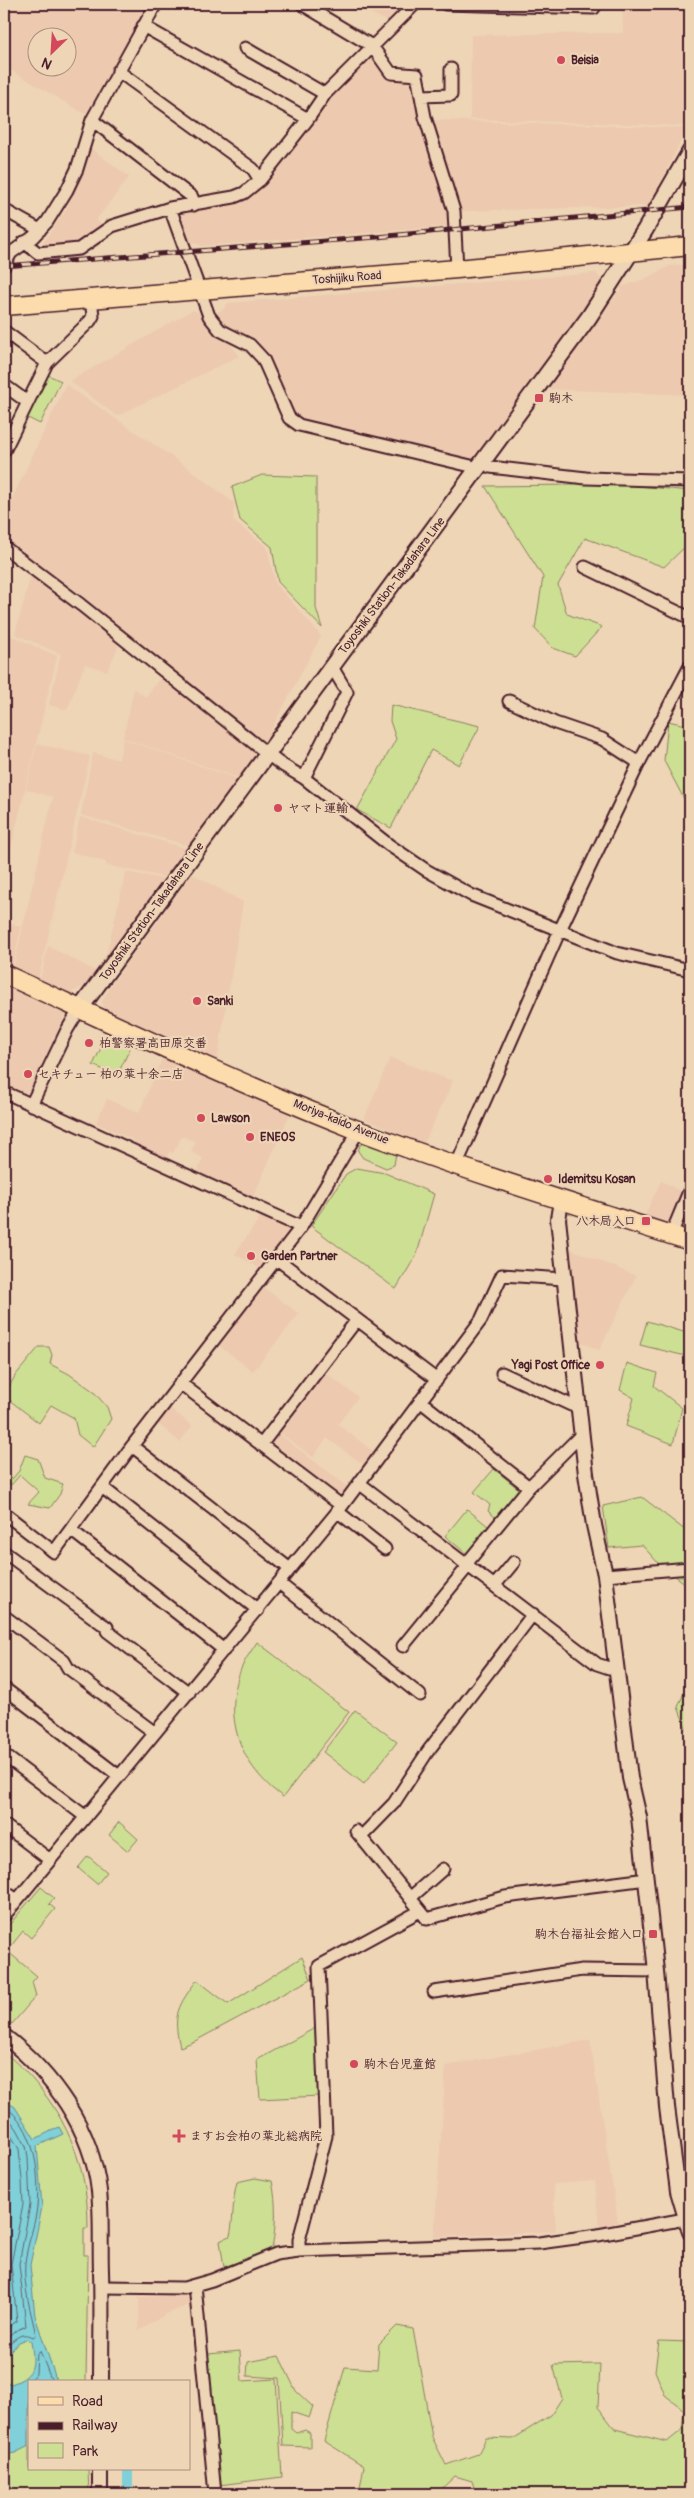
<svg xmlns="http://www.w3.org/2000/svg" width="694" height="2498" viewBox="0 0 694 2498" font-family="Pangolin,'Klee One',sans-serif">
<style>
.built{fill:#ecc9af;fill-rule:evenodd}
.green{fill:#ccdf93;stroke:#8b7f5f}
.water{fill:#7fd0d8;stroke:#6a8993}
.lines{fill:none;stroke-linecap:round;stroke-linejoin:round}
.shore{stroke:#5f6670;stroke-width:1}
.canal{stroke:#7fd0d8;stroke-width:10}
.minor-casing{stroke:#4a1f2b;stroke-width:15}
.tertiary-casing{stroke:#4a1f2b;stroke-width:18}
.secondary-casing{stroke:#4a1f2b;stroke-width:19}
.primary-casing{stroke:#4a1f2b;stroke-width:21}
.minor{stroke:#eed5b6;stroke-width:11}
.tertiary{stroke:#eed5b6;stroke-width:14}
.secondary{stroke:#eed5b6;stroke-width:15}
.primary{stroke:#fcdcac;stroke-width:18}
.rail-casing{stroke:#4a1f2b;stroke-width:5}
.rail{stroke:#eed5b6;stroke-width:3;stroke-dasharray:9;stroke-linecap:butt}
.poi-dot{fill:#d1495b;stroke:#eed5b6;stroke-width:2}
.labels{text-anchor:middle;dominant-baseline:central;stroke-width:4.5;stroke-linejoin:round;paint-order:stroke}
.poi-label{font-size:12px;font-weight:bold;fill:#4a1f2b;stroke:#eed5b6;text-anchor:start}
.street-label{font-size:12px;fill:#4a1f2b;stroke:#eed5b6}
</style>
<rect width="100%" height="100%" fill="#eed5b6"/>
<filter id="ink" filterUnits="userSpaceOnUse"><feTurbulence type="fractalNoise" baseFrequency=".02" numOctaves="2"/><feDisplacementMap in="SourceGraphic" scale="10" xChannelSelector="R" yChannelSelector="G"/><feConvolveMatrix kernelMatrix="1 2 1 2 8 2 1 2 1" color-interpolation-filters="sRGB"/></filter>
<g filter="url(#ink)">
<path class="built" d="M4,4h142l-4,7v7l-52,99 -86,-51zM38,38h30v30h-30z
M353,4h54l-18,18z
M622,4h68v122l-220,-7 1,-84 152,-2z
M367,55h6l15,21h21l42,136v14l-249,20 -14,-6 -8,-21 4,-8 56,-9 23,-20 60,-81z
M434,120l253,8 -38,78 -191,5z
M90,148l39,29 -33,43 9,7 -29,19 -37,3 28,-41z
M690,264v131l-144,-6 70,-93 -1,-3 7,-2 -2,-4 25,-8 25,-13z
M596,273l7,9 -129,179 -177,-42 -10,-13 -9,-22 -25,-46 -31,-16 -7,-9 9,-4 4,-6z
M193,310l9,5 13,17 13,8 11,16 -122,60 -47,-35z
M66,385l118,80 50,38 -1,18 34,26 8,36 46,53 -56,105 -261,-199v-26z
M31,575l86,67 1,5 -11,24 -22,-7 -18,46 -18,-5 12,-51 -46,-20z
M4,635l10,2 43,19 -53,221z
M162,675l94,73 -1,9 -16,21 -116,-40 11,-49 12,8z
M123,739l115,40 -48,67 -109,-31 12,-62 26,7z
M37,744l53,12 -52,224 -25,-10 40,-173 -27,-8z
M80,817l108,32 -20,29 -62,-13v-3l-34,-10z
M126,872l42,8 -58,78 -4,-2z
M192,874l51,28 -26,159 -111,-48 -4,-12 12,-20z
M4,923l17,4 -9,42 -8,-4z
M48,946l49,26 -15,15 -14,7 -28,-13z
M4,984l61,30 -36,78 -8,2 -17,-8z
M164,1054l128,55 -39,88 -55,-26 5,-13 -12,-6 5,-10 -14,-6 -9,17 -3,-2 -5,9 -32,-14 2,-5 -39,-18 11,-24 32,14z
M390,1058l63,23 -29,62 -60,-24z
M661,1181l23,12 -14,32 -3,1 -24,-7z
M263,1213l26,13 2,4 -28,40 -28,-16z
M568,1248l68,28 -37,74 -18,-8z
M263,1287l36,27 -46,57 -35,-26z
M323,1371l35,26 -20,27 -14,-10 50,38 -10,13 -37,-27 -14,19 -37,-27z
M170,1408l22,18 -12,16 -22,-18z
M275,1431l74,57 -9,10 -74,-56z
M590,2040l28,182 -19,6 -4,-47 -42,3 3,47 -122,6 12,-171z
M185,2296l4,3 -1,6 -22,9 -27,17v-34z"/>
<path class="green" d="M46,374l15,7 -21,43 -14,-7z
M262,475l54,2v131l6,20 -44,-46 -6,-35 -32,-27 -8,-33z
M576,480l114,11v51l-26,25 -79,-29 -27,47 9,29 35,13 -27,29 -22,-8 -18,-19 8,-52 -58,-91 88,-1z
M391,705l89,21 -21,39 -28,-15 -40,78 -34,-18 39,-71 -6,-18z
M668,721l22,5v75l-6,-2 -20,-38z
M108,1033l24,11 -15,32 -24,-11z
M367,1141l29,12 -2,12 -8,3 -23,-10 -5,-7 2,-6z
M357,1168l28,5 49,21 -17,60 -21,35 -85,-63 35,-52z
M647,1321l43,13v23l-50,-12z
M39,1347h10l3,8 -2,9 19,10 24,17 14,16 4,12 -18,28 -15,-12 -4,-17 -23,-13 -12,18 -35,-27 11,-20z
M627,1363l30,10 -3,13 28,22 -9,36 -47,-18 8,-28 -14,-8z
M25,1455l13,4 7,19 18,6 -3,10 -10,14 -22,-4 11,-12 -19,-17 -9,10 -7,-7v-7l8,8 7,-8z
M494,1469l26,21 -24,28 -8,-7 2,-6 -16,-13z
M642,1497l48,37v53l-32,-24 -16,-18 -33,3 -6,-42z
M467,1509l22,18 -22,27 -22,-18z
M257,1642l92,70 -66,85c-42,-30 -61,-78 -42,-128 4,-10 11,-19 16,-27z
M690,1678v60l-12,-31z
M355,1710l42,32 -33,42 -41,-32z
M119,1822l19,17 -10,12 -19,-16z
M88,1856l19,16 -10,12 -19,-16z
M41,1887l13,11 -5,6 6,5 -24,29 -8,-7 -16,20 30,25 -5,6 4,14 -24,28 -8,-8v-85z
M302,1957l9,22 -116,62 -15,6c-8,-33 -2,-41 17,-67l31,24z
M315,2028l4,68 -59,3 -3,-39z
M4,2052c54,44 85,106 84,176h-4v27h4l-2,127h-57v87h59l1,25 -85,-2z
M255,2178l17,3c5,24 4,45 0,69l-48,17 -4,-26 10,-5c4,-18 2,-36 7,-54z
M397,2326l16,3 19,108 14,28 32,-11 8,-16 27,1 38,-24 11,-17 -9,-33 47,-1 -2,43 17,22 52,13 15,-12 2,-20 -19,-15 -10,-24 4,-30 31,1v152h-214l-4,-13 -17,-5 -19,18h-77l5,-28 -40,-25 21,-74 32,2 2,-25z
M240,2351l2,30 34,-2 6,98 -63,8 -11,-131z
M279,2356l17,35 17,16 -4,11 -18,-6v17l5,4 9,-3 5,3v14l-27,-1 -4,-68 -32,-2 1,-14z"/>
<path class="water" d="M4,2100l11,7 20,32 24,-12 4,7 -26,12 5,61 -12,58 5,51 22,66h-28v64l-14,7 -11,2v-75l7,4c24,-8 24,-19 20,-42l-4,-3 -8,3 -15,17z"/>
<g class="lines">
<path class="shore" d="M4,2106c31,20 36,66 33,101 -2,19 -10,37 -12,56 -2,24 6,49 11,72l-3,2c-12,-7 -22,4 -29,13
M4,2113l13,16 9,17 2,11 2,48 -11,59 7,62 -13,6 -9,9
M4,2124l15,25 3,31 1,25 -12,59 6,57 -13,9
M29,2382l7,-8 1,-21 3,-2 12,31"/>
<path class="canal" d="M128,2469v25"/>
<g class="minor-casing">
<path id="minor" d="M302,4l70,42 19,27 26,2 8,42 29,94 3,58
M446,4l148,4v-4
M143,26l165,93
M245,48l80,46
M118,71l135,98 7,11
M421,96l30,-1v-26
M92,120l100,77 2,8
M170,208l39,108 11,14 30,15 13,14 26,59 10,7 172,41 6,5
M4,210l36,20
M24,242l14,11 41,-4 33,-23 58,-18 64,-11 10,-4 16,-13 48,-61 17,-25 90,-90
M4,266l7,-13 22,-16 14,-15 20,-32 10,-21 15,-49 64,-116
M4,331l43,32
M4,385l22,16
M4,451l43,-88 43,-42 3,-5 -2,-17
M483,462l7,5 96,11 104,3
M4,547l77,58 198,158 25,15 85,67 37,25 45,25 146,58 73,17
M585,567l105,51
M509,701l46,22 47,16 37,24
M304,778l43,-86 -15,-25
M4,1092l297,135
M31,1105l36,-75 12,-20
M456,1166l104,-236 79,-167 51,-97
M671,1235l19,-46
M277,1259l160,121
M502,1373l69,32h8
M180,1383l162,123
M420,1401l109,86
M261,1445l95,-124
M132,1446l158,123
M359,1483l238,181 12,4 7,-1
M102,1487l156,123
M337,1511l48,38
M4,1513l50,39 78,-106 169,-219 58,-97
M71,1530l153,120
M4,1552l97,71 6,4v4l82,62
M467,1563l62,-76 53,-53
M605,1575l85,-7
M279,1583l141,112
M495,1585l19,-23
M4,1616l60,45 4,7 87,65
M403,1646l66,-81
M4,1688l115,88
M4,1755l82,62
M4,1825l46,35
M356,1831l71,88 78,-22 142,-18
M361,1837l33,-34 34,-52 105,-137
M4,1891l13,9
M410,1898l33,-29
M4,1916l338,-410 139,-186 21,-45 62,4
M434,1992l148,-22 74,1
M299,2251v-11l27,-104 -7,-170 101,-55
M195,2285l20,209
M102,2287l82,1 28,-8 64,-26 23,-3 240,-8 59,-8 87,-16"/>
</g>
<g class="tertiary-casing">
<path id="tertiary" d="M561,1201l-3,18 28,255 8,51 11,50 25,203 9,39 17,154 11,136 11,84 12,41
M4,2036c49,38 88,93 95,155 3,27 1,53 2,80 1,37 0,74 0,111
M100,2494v-25"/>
</g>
<g class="secondary-casing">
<path id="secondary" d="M79,1010l510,-693 56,-87 45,-78"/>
</g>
<g class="primary-casing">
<path id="primary" d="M4,306l453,-37 233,-23
M4,974c118,54 235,110 356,157 109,41 220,75 330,110"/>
</g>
<use href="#minor" class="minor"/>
<use href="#tertiary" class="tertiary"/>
<use href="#secondary" class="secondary"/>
<use href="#primary" class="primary"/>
<g class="rail-casing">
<path id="rail" d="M4,266l373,-29 313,-30"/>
</g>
<use href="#rail" class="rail"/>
</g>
</g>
<g class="poi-dot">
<circle cx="561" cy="60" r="5"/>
<rect x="534" y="393" width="10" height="10" rx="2.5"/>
<circle cx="278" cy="808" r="5"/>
<circle cx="197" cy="1001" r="5"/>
<circle cx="89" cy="1043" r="5"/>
<circle cx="28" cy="1074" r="5"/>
<circle cx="201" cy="1118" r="5"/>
<circle cx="250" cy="1137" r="5"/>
<circle cx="548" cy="1179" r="5"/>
<rect x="641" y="1216" width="10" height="10" rx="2.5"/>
<circle cx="251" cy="1256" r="5"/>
<circle cx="600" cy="1365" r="5"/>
<rect x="648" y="1929" width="10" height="10" rx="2.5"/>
<circle cx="354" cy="2064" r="5"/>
<path d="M176.5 2128.5h5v5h5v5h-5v5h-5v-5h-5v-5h5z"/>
</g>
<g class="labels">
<g class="poi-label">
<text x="571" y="60">Beisia</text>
<text x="549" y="398">駒木</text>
<text x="288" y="808">ヤマト運輸</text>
<text x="207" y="1001">Sanki</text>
<text x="99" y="1043">柏警察署高田原交番</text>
<text x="38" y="1074">セキチュー 柏の葉十余二店</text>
<text x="211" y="1118">Lawson</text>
<text x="260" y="1137">ENEOS</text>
<text x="558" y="1179">Idemitsu Kosan</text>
<text x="636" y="1221" text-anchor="end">八木局入口</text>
<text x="261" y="1256">Garden Partner</text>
<text x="590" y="1365" text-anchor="end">Yagi Post Office</text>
<text x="643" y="1934" text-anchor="end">駒木台福祉会館入口</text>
<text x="364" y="2064">駒木台児童館</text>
<text x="190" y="2136">ますお会柏の葉北総病院</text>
</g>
<g class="street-label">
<text transform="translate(347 278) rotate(-4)">Toshijiku Road</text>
<text transform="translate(392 586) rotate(-53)">Toyoshiki Station-Takadahara Line</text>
<text transform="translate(152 912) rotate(-54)">Toyoshiki Station-Takadahara Line</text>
<text transform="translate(341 1122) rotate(22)">Moriya-kaido Avenue</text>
</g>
</g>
<rect width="694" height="2498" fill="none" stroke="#eed5b6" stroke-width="20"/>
<rect x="10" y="10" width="674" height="2478" fill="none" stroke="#4a1f2b" stroke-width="2" filter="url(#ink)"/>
<rect x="28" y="2380" width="162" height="90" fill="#eed5b6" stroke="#ac8c7e"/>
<rect x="38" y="2397" width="25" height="8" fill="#fcdcac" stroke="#ac8c7e"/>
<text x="72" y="2406" font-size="15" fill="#4a1f2b">Road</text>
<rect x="38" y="2422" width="25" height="8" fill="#4a1f2b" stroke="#ac8c7e"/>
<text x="72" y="2430" font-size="15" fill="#4a1f2b">Railway</text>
<rect x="38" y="2443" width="25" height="15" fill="#ccdf93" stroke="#ac8c7e"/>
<text x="72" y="2456" font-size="15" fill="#4a1f2b">Park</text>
<g transform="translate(52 52) rotate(205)"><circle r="24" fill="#eed5b6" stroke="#ac8c7e"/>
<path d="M0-4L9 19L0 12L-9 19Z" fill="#d1495b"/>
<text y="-8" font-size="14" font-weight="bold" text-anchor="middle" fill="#4a1f2b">N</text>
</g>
</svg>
